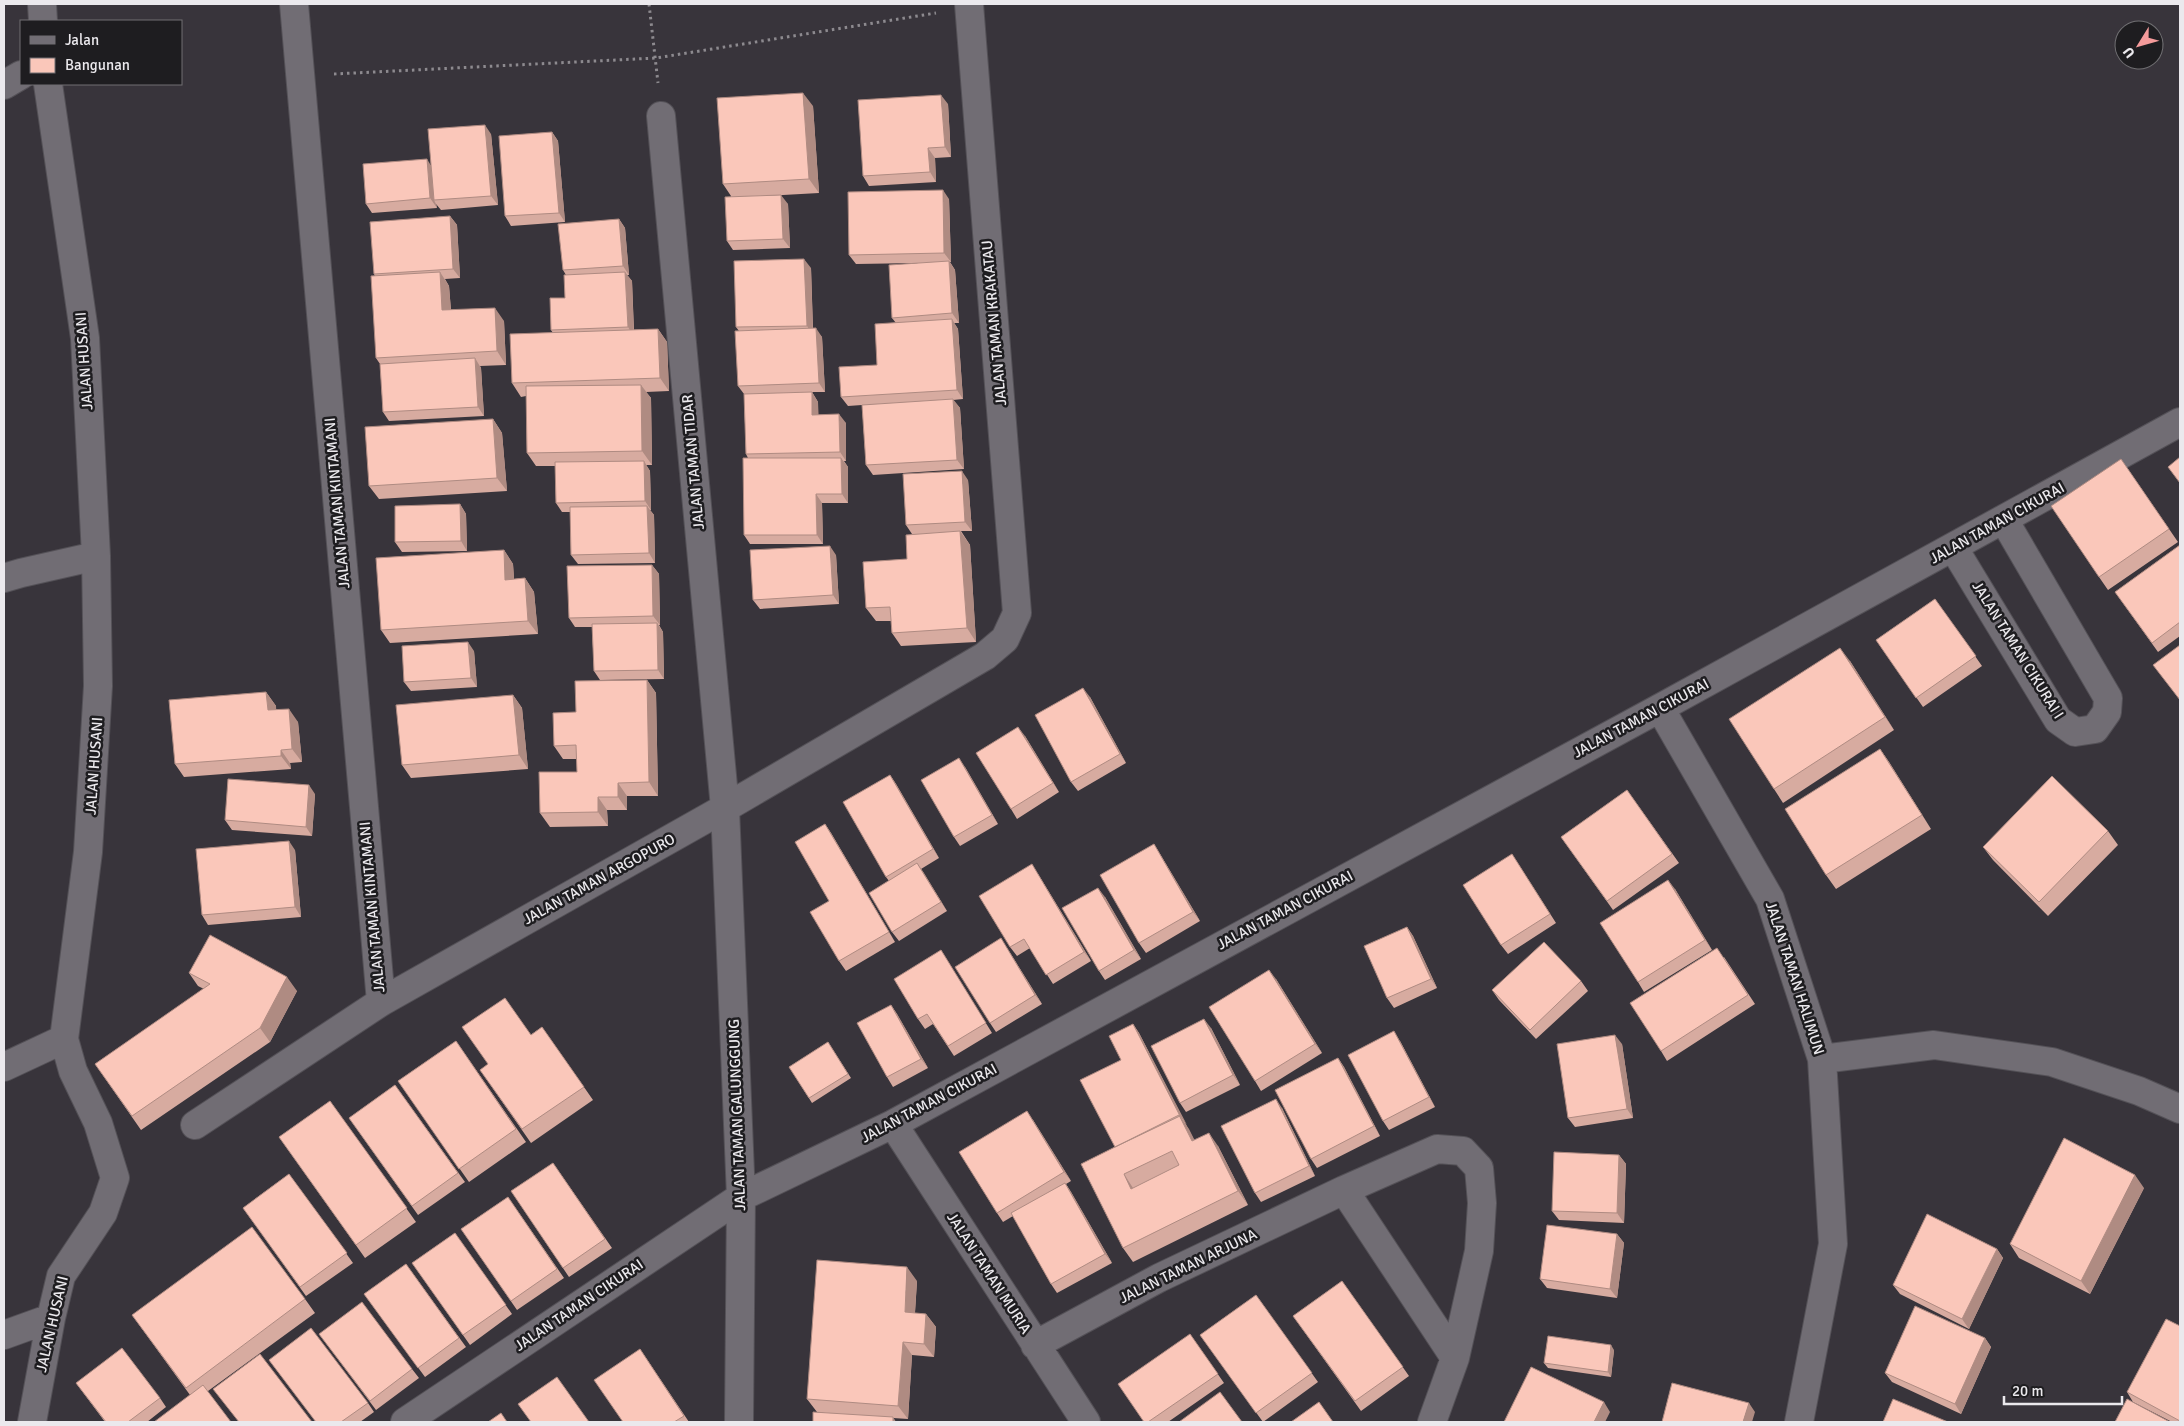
<svg xmlns="http://www.w3.org/2000/svg" width="2184" height="1426" viewBox="0 0 2184 1426" font-family="Signika,sans-serif">
<style>
.lines{fill:none;stroke-linecap:round;stroke-linejoin:round}
.minor-casing{stroke:#545157;stroke-width:30}
.path{stroke:#8d8a8f;stroke-width:3;stroke-dasharray:2.5 4;stroke-linecap:butt}
.minor{stroke:#716d74;stroke-width:28}
.wall{fill:#d7aba0}
.shaded-wall{fill:#af8b82}
.building{fill:#fac7ba;stroke:#af8b82;fill-rule:evenodd}
.labels{text-anchor:middle;dominant-baseline:central;stroke-width:5;stroke-linejoin:round;paint-order:stroke}
.street-label{font-size:15px;fill:#ebe9ed;stroke:#1e1d20}
</style>
<rect width="100%" height="100%" fill="#38343b"/>
<g class="lines">
<g class="minor-casing">
<path id="minor" d="M42,4l1,17
M294,4l87,998
M4,85l17,-10
M661,116l64,692 16,389 -2,225
M1953,547l105,173 17,12 20,-3 12,-17 1,-14 -104,-178
M4,578l17,-5 75,-17
M1660,708l110,191 52,160 11,185 -34,178
M1822,1059l112,-14 118,17 87,29 41,18
M4,1067l60,-28
M893,1124l193,298
M195,1125l186,-123 344,-194 260,-152 20,-17 12,-26 -48,-609
M1344,1190l111,168
M4,1335l47,-17
M1035,1345l124,-67 185,-88 93,-41 26,2 16,17 3,35 -3,48 -24,107 -23,64
M32,1422l19,-104 10,-42 42,-63 12,-35 -17,-55 -25,-52 -9,-32 24,-187 10,-166 -2,-130 -11,-218 -37,-254
M405,1422l336,-225 152,-73 767,-416 520,-286"/>
</g>
<path class="path" d="M649,4l9,79
M334,74l322,-16 280,-45"/>
<use href="#minor" class="minor"/>
</g>
<path class="wall" d="M948,104l3,53 -16,1 1,24 -67,4 -6,-10z
M813,106l6,87 -54,3 23,8 2,44 -57,2 -6,-9 4,-45 -8,-12z
M552,132l6,9 7,81 -54,4 -6,-10z
M491,134l7,71 -57,5 -5,-6 1,4 -65,5 -6,-9 65,-39z
M949,199l2,63h-1l5,8 4,53h-5l4,6 5,70 -10,1 7,8 4,61 -91,6 -7,-10 -4,-60 -14,1 -7,-9 36,-32 19,-42 -4,-5 26,-55 -62,1 -7,-9z
M450,216l7,9 3,53 -15,1 4,7 2,24 53,11 2,44 -26,1 1,2 3,48 -95,5 -6,-9 -3,-48 -4,-6 -1,-82 -1,-2z
M619,219l6,9 4,47h-2l5,6 2,49 24,-1 9,13 2,49 -23,1 5,6 1,67h-6l4,6 1,39h-1l4,5 1,48 -77,1 -7,-9 -1,-43h-8l-6,-9 -1,-37h-19l-9,-13 -1,-57 -5,1 -9,-14 41,-50 -2,-3 14,-32 1,-23 -3,-5z
M811,268l2,60 9,9 3,55h-13l6,10v13l28,8v38h-2l4,6v36h-26l1,41h-73l-6,-9 4,-77 -2,-4 -2,-60 -6,-8 1,-55 -3,-4z
M493,419l9,14 5,58 -128,8 -10,-13z
M2121,459l57,83 -70,48 -9,-13z
M968,480l4,51h-11l9,14 6,97 -75,4 -9,-13 -1,-12h-15l-10,-13 41,-49 5,-25 -6,-9z
M460,504l6,10 1,37 -65,1 -7,-10z
M2180,545v91l-22,16 -43,-60z
M504,550l9,14 1,15 11,-1 9,14 4,42 -148,9 -9,-13z
M836,555l3,49 -79,5 -7,-9z
M652,565l7,9 1,51h-1l4,7 1,47 -64,1 -6,-9 -2,-44h-17l-6,-9z
M1935,599l47,67 -59,41 -47,-67z
M474,651l3,36 -66,4 -7,-9z
M1850,661l44,69 -111,73 -9,-14z
M647,680l9,13 2,103h-31v14h-20l1,16 -58,1 -10,-14 37,-41v-13h-14l-9,-13 22,-34z
M266,692l10,14v3l22,13 4,40 -12,1 1,6 -107,8 -9,-13z
M513,695l9,13 6,61 -117,9 -9,-13z
M1090,697l36,66 -48,28 -7,-9z
M1025,736l34,56 -42,27 -6,-10z
M1880,749l9,13 42,67 -95,60 -10,-14z
M965,767l33,57 -38,22 -6,-9z
M890,775l6,9 43,74 -18,11 26,42 -48,30 -7,-9 -3,-51 -3,-4z
M1627,790l52,73 -66,47 -52,-73z
M315,794l-3,42 -80,-6 -7,-10z
M825,824l6,9 64,109 -49,29 -7,-10 -10,-60z
M2108,831l10,14 -70,71 -55,-56 -10,-13z
M1154,844l6,10 40,67 -54,32 -7,-10z
M295,850l6,67 -93,8 -6,-10z
M1512,854l44,69 -48,31 -7,-9z
M1038,874l53,87 -38,23 -23,-36 -13,8 -7,-9z
M1675,889l37,61 -68,42 -6,-10z
M1105,897l36,62 -36,21 -6,-9z
M1407,927l6,9 24,52 -43,20 -7,-10z
M1007,948l35,56 -46,28 -6,-9z
M941,950l51,83 -38,23 -21,-32 -8,5 -7,-10z
M1724,957l31,47 -88,57 -6,-10z
M189,973l108,18 -27,51 -129,88 -46,-66 109,-75 -6,-3z
M1276,979l46,74 -61,38 -6,-10z
M1581,981l7,10 -52,48 -37,-39 -7,-10z
M891,1005l6,9 31,54 -35,19 -6,-10z
M1133,1024l6,9 55,107 24,6 30,59 -115,57 -10,-14 -8,-101 6,-87z
M542,1027l51,73 -62,43 -51,-73z
M1211,1028l29,57 -54,27 -6,-9z
M456,1041l70,101 -57,40 -71,-101z
M1400,1041l35,66 -46,23 -6,-9z
M828,1042l23,36 -39,25 -23,-36z
M1622,1044l11,74 -58,9 -7,-9z
M1338,1058l6,9 36,69 -63,32 -6,-9z
M395,1085l70,97 -47,33 -69,-97z
M330,1101l86,121 -51,36 -86,-121z
M1282,1108l33,68 -54,26 -6,-9z
M1033,1120l38,61 -5,3 5,8 41,71 -55,30 -6,-9 -38,-68 -10,6 -6,-9z
M1619,1155l7,9 -2,59 -65,-3 -7,-9z
M553,1163l59,85 -43,29 -58,-86z
M289,1174l64,89 -47,33 -63,-88z
M2144,1188l-54,106 -71,-36 -9,-14z
M508,1197l56,81 -47,32 -56,-81z
M455,1233l57,81 -42,31 -58,-82z
M1617,1234l7,9 -7,55 -70,-10 -7,-9z
M1997,1249l6,9 -34,71 -69,-35 -7,-9z
M406,1264l60,83 -41,30 -61,-83z
M917,1281l-2,32 11,1 10,13 -2,30 -22,-2 -4,64 -15,-1 3,4 -79,-10 -10,-13z
M1342,1281l67,95 -48,35 -68,-95z
M1256,1295l62,87 -55,40 -63,-87z
M305,1299l10,14 -107,78 -18,4 -58,-80z
M2180,1326v96h-8l-39,-20 -6,-10z
M319,1334l93,35 7,9 -43,32z
M1190,1334l34,49 -56,39h-24z
M1985,1338l6,9 -30,67 -69,-32 -7,-9z
M640,1349l49,73h-66z
M1614,1350l-3,27 -63,-9 -4,-5z
M269,1360l99,43 6,9 -14,10h-44z
M76,1383l84,15 6,9 -19,15h-42z"/>
<path class="shaded-wall" d="M803,93l10,13 6,87 -10,-14z
M941,95l7,9 3,53 -6,-10z
M485,125l6,9 7,71 -7,-9z
M552,132l6,9 7,81 -6,-9z
M928,148l7,10 1,24 -6,-10z
M427,159l6,10 1,31 2,4 1,4 -7,-10z
M943,190l6,9 2,63 -7,-9z
M781,195l7,9 2,44 -7,-9z
M450,216l7,9 3,53 -7,-9z
M619,219l6,9 4,47 -6,-9z
M804,259l7,9 2,67 -6,-9z
M949,261l6,9 4,53 -7,-10z
M440,272l9,14 3,38 -10,-14z
M625,272l7,9 2,56 -6,-10z
M495,308l9,13 2,44 -9,-14z
M952,319l6,10 5,70 -6,-9z
M816,328l6,9 3,55 -6,-9z
M658,329l9,13 2,49 -9,-13z
M475,358l6,10 3,48 -6,-9z
M641,385l10,13 1,67 -10,-14z
M812,392l6,10 1,22 -7,-9z
M953,399l7,9 4,61 -7,-9z
M839,414l7,9v38l-6,-9z
M493,419l9,14 5,58 -10,-13z
M841,458l7,9v36l-6,-9z
M644,461l6,10 1,39 -6,-9z
M962,471l6,9 4,51 -7,-9z
M816,494l6,9 1,41 -6,-9z
M460,504l6,10 1,37 -6,-10z
M647,506l7,9 1,48 -6,-10z
M960,531l10,14 6,97 -9,-14z
M830,546l6,9 3,49 -6,-9z
M504,550l9,14 2,29 -10,-13z
M652,565l7,9 1,51 -7,-9z
M525,578l9,14 4,42 -10,-13z
M657,623l6,9 1,47 -6,-9z
M468,642l6,9 3,36 -6,-9z
M1840,648l10,13 44,69 -9,-13z
M647,680l9,13 2,103 -9,-14z
M1083,688l7,9 36,66 -6,-9z
M266,692l10,14 1,17 -9,-13z
M513,695l9,13 6,61 -9,-14z
M289,709l9,13 4,40 -10,-13z
M1018,727l7,9 34,56 -6,-9z
M1880,749l9,13 42,67 -9,-14z
M281,750l9,13 1,6 -10,-13z
M959,758l6,9 33,57 -6,-9z
M890,775l6,9 43,74 -6,-9z
M618,783l9,13v14l-9,-13z
M309,785l6,9 -3,42 -6,-9z
M598,797l9,13 1,16 -10,-14z
M825,824l6,9 64,109 -6,-10z
M289,841l6,9 6,67 -6,-10z
M1154,844l6,10 40,67 -7,-9z
M917,863l7,10 23,38 -6,-9z
M1032,864l6,10 53,87 -7,-9z
M1668,880l7,9 37,61 -7,-10z
M1098,888l7,9 36,62 -7,-9z
M1407,927l6,9 24,52 -6,-9z
M1001,938l6,10 35,56 -7,-9z
M1269,970l7,9 46,74 -7,-9z
M287,977l10,14 -27,51 -10,-14z
M891,1005l6,9 31,54 -7,-9z
M1204,1019l7,9 29,57 -7,-10z
M1133,1024l6,9 48,92 -7,-9z
M1394,1031l6,10 35,66 -6,-10z
M1615,1035l7,9 11,74 -6,-9z
M1338,1058l6,9 36,69 -6,-10z
M1276,1099l6,9 33,68 -6,-10z
M1027,1111l6,9 38,61 -7,-9z
M1179,1115l10,14 13,26 -10,-14z
M1209,1133l9,13 30,59 -10,-14z
M1619,1155l7,9 -2,59 -7,-10z
M1124,1174l9,14 -2,1z
M2135,1175l9,13 -54,106 -9,-13z
M1065,1183l6,9 41,71 -7,-9z
M1617,1234l7,9 -7,55 -7,-9z
M1997,1249l6,9 -34,71 -7,-10z
M907,1267l10,14 -3,45 -9,-14z
M926,1314l10,13 -2,30 -10,-13z
M1985,1338l6,9 -30,67 -6,-10z
M903,1342l9,13 -4,64 -10,-13z
M1611,1345l3,5 -3,27 -3,-5z
M1604,1402l6,10 -5,10h-11z
M1749,1403l6,9 -3,10h-9z
M893,1417l3,5h-3z"/>
<path class="building" d="M803,93l6,86 -86,5 -6,-86z
M941,95l4,52 -17,1 2,24 -67,4 -5,-76z
M485,125l6,71 -57,4 -6,-71z
M552,132l7,81 -54,3 -6,-80z
M427,159l3,39 -64,6 -3,-40z
M943,190l1,63 -95,2 -1,-63z
M781,195l2,44 -56,2 -2,-44z
M450,216l3,53 -79,5 -4,-52z
M619,219l4,47 -60,4 -5,-46z
M804,259l3,67 -71,1 -2,-66z
M949,261l3,52 -60,5 -3,-53z
M440,272l2,38 53,-2 2,43 -121,7 -5,-82z
M625,272l3,55 -77,3 -1,-32h15l-1,-23z
M952,319l5,71 -116,7 -2,-30 38,-2 -2,-41z
M816,328l3,55 -81,3 -3,-55z
M658,329l2,49 -148,5 -2,-49z
M475,358l3,49 -95,5 -3,-48z
M641,385l1,66 -115,2 -1,-67z
M812,392v23l27,-1 1,38 -94,2 -2,-60z
M953,399l4,61 -91,5 -4,-60z
M493,419l4,59 -128,8 -4,-59z
M2180,457v26l-12,-16z
M743,458h98l1,36h-26l1,41h-73z
M2121,459l48,70 -70,48 -48,-71z
M644,461l1,40 -89,2 -1,-41z
M962,471l3,51 -59,3 -3,-51z
M460,504l1,37 -66,1v-36z
M647,506l2,47 -78,2 -1,-48z
M960,531l7,97 -75,5 -2,-26 -24,1 -3,-46 44,-3 -1,-24z
M2180,545v77l-28,21 -37,-51z
M830,546l3,49 -80,5 -3,-50z
M504,550l1,30 20,-2 3,43 -147,9 -5,-72z
M652,565l1,51 -84,2 -2,-52z
M1935,599l41,57 -60,42 -40,-58z
M657,623l1,47 -64,1 -2,-47z
M468,642l3,36 -67,4 -2,-36z
M2180,645v55l-27,-35z
M1840,648l45,69 -111,72 -45,-70z
M647,680l2,102 -31,1v14h-20v15l-58,1 -1,-41h38l-1,-27 -22,1 -1,-33 23,-1 -1,-31z
M1083,688l37,66 -49,28 -36,-67z
M266,692l2,18 21,-1 3,40 -11,1v6l-106,8 -6,-64z
M513,695l6,60 -117,10 -6,-60z
M1018,727l35,56 -42,26 -35,-56z
M1880,749l42,66 -96,60 -41,-66z
M959,758l33,57 -38,22 -33,-57z
M890,775l43,74 -47,28 -43,-75z
M2052,776l56,55 -69,71 -56,-55z
M228,779l81,6 -3,42 -81,-7z
M1627,790l45,64 -65,47 -46,-64z
M825,824l64,108 -50,29 -29,-49 19,-11 -34,-59z
M289,841l6,66 -93,8 -6,-66z
M1154,844l39,68 -54,31 -39,-68z
M1512,854l38,60 -49,31 -38,-60z
M917,863l24,39 -49,30 -23,-39z
M1032,864l52,88 -38,23 -22,-36 -14,8 -31,-51z
M1668,880l37,60 -67,42 -38,-59z
M1098,888l36,62 -35,21 -37,-63z
M1407,927l24,52 -44,19 -23,-52z
M210,935l77,42 -27,51 -128,88 -37,-52 115,-80 -21,-11z
M1001,938l34,57 -45,28 -35,-56z
M1544,942l37,39 -51,49 -38,-40z
M1717,948l31,47 -87,56 -31,-48z
M941,950l45,73 -38,23 -21,-32 -9,5 -24,-40z
M1269,970l46,74 -60,37 -46,-74z
M505,998l26,37 11,-8 42,60 -62,42 -42,-59 8,-6 -26,-37z
M891,1005l30,54 -34,18 -30,-54z
M1204,1019l29,56 -53,28 -29,-57z
M1133,1024l47,92 -65,31 -35,-67 41,-20 -12,-24z
M1394,1031l35,66 -46,24 -35,-66z
M1615,1035l12,74 -59,9 -11,-74z
M456,1041l60,88 -57,40 -61,-88z
M828,1042l20,32 -39,24 -20,-31z
M1338,1058l36,68 -63,33 -36,-69z
M395,1085l63,88 -46,33 -63,-88z
M1276,1099l33,67 -54,27 -34,-67z
M330,1101l77,107 -51,37 -77,-108z
M1027,1111l37,61 -67,41 -38,-61z
M1179,1115l13,26 17,-8 29,58 -115,57 -42,-84zM1172,1151l7,14 -48,24 -7,-15z
M2064,1138l71,37 -54,106 -71,-37z
M1554,1152l65,3 -2,58 -65,-2z
M553,1163l52,76 -42,29 -52,-77z
M289,1174l58,79 -47,34 -57,-79z
M1065,1183l40,71 -54,30 -40,-71z
M508,1197l49,72 -46,32 -50,-72z
M1927,1214l70,35 -35,70 -69,-34z
M1547,1225l70,9 -7,55 -70,-10z
M252,1227l53,72 -119,89 -54,-73z
M455,1233l51,72 -43,30 -51,-72z
M817,1260l90,7 -2,45 21,2 -2,30 -21,-2 -5,64 -91,-7z
M406,1264l53,74 -41,30 -54,-74z
M1342,1281l61,86 -48,34 -62,-85z
M1256,1295l56,78 -56,40 -56,-78z
M362,1302l50,67 -42,32 -51,-67z
M1915,1306l70,32 -30,66 -70,-31z
M2166,1319l14,7v95l-53,-29z
M311,1328l57,75 -27,19h-25l-47,-62z
M1190,1334l28,40 -70,48h-4l-26,-38z
M1548,1336l63,9 -3,27 -64,-9z
M122,1348l38,50 -32,24h-22l-30,-39z
M640,1349l44,67 -10,6h-51l-29,-42z
M260,1354l52,68h-73l-26,-33z
M1531,1367l73,35 -10,20h-90z
M557,1377l32,45h-58l-13,-18z
M1672,1383l77,20 -6,19h-81z
M203,1385l28,37h-77z
M1220,1392l22,30h-63z
M1893,1399l55,23h-65z
M2127,1399l43,23h-55z
M1319,1402l14,20h-42z
M813,1412l80,5v5h-80z
M501,1413l6,9h-19z"/>
<g class="labels">
<g class="street-label">
<text transform="translate(994 323) rotate(-95)">JALAN TAMAN KRAKATAU</text>
<text transform="translate(84 361) rotate(-94)">JALAN HUSANI</text>
<text transform="translate(693 462) rotate(-95)">JALAN TAMAN TIDAR</text>
<text transform="translate(337 503) rotate(-95)">JALAN TAMAN KINTAMANI</text>
<text transform="translate(1997 523) rotate(-29)">JALAN TAMAN CIKURAI</text>
<text transform="translate(2018 650) rotate(58)">JALAN TAMAN CIKURAI I</text>
<text transform="translate(1641 718) rotate(-28)">JALAN TAMAN CIKURAI</text>
<text transform="translate(94 766) rotate(-86)">JALAN HUSANI</text>
<text transform="translate(599 879) rotate(-29)">JALAN TAMAN ARGOPURO</text>
<text transform="translate(372 907) rotate(-95)">JALAN TAMAN KINTAMANI</text>
<text transform="translate(1285 910) rotate(-28)">JALAN TAMAN CIKURAI</text>
<text transform="translate(1795 978) rotate(72)">JALAN TAMAN HALIMUN</text>
<text transform="translate(929 1103) rotate(-28)">JALAN TAMAN CIKURAI</text>
<text transform="translate(737 1115) rotate(-92)">JALAN TAMAN GALUNGGUNG</text>
<text transform="translate(1188 1266) rotate(-26)">JALAN TAMAN ARJUNA</text>
<text transform="translate(989 1273) rotate(57)">JALAN TAMAN MURIA</text>
<text transform="translate(579 1305) rotate(-34)">JALAN TAMAN CIKURAI</text>
<text transform="translate(52 1324) rotate(-77)">JALAN HUSANI</text>
</g>
</g>
<rect width="2184" height="1426" fill="none" stroke="#ebe9ed" stroke-width="10"/>
<rect x="20" y="20" width="162" height="65" fill="#1e1d20" stroke="#706f72"/>
<rect x="30" y="36" width="25" height="8" fill="#716d74" stroke="#706f72"/>
<text x="65" y="45" font-size="15" fill="#ebe9ed">Jalan</text>
<rect x="30" y="58" width="25" height="15" fill="#fac7ba" stroke="#706f72"/>
<text x="65" y="70" font-size="15" fill="#ebe9ed">Bangunan</text>
<g transform="translate(2139 45) rotate(233)"><circle r="24" fill="#1e1d20" stroke="#706f72"/>
<path d="M0-4L9 19L0 12L-9 19Z" fill="#f59b9b"/>
<text y="-8" font-size="14" font-weight="bold" text-anchor="middle" fill="#ebe9ed">U</text>
</g>
<path d="M2004 1396v8h118v-8" fill="none" stroke="#ebe9ed" stroke-width="2.5"/>
<text x="2012" y="1396" font-size="15" fill="#ebe9ed" stroke="#1e1d20" stroke-width="4" paint-order="stroke">20 m</text>
</svg>
